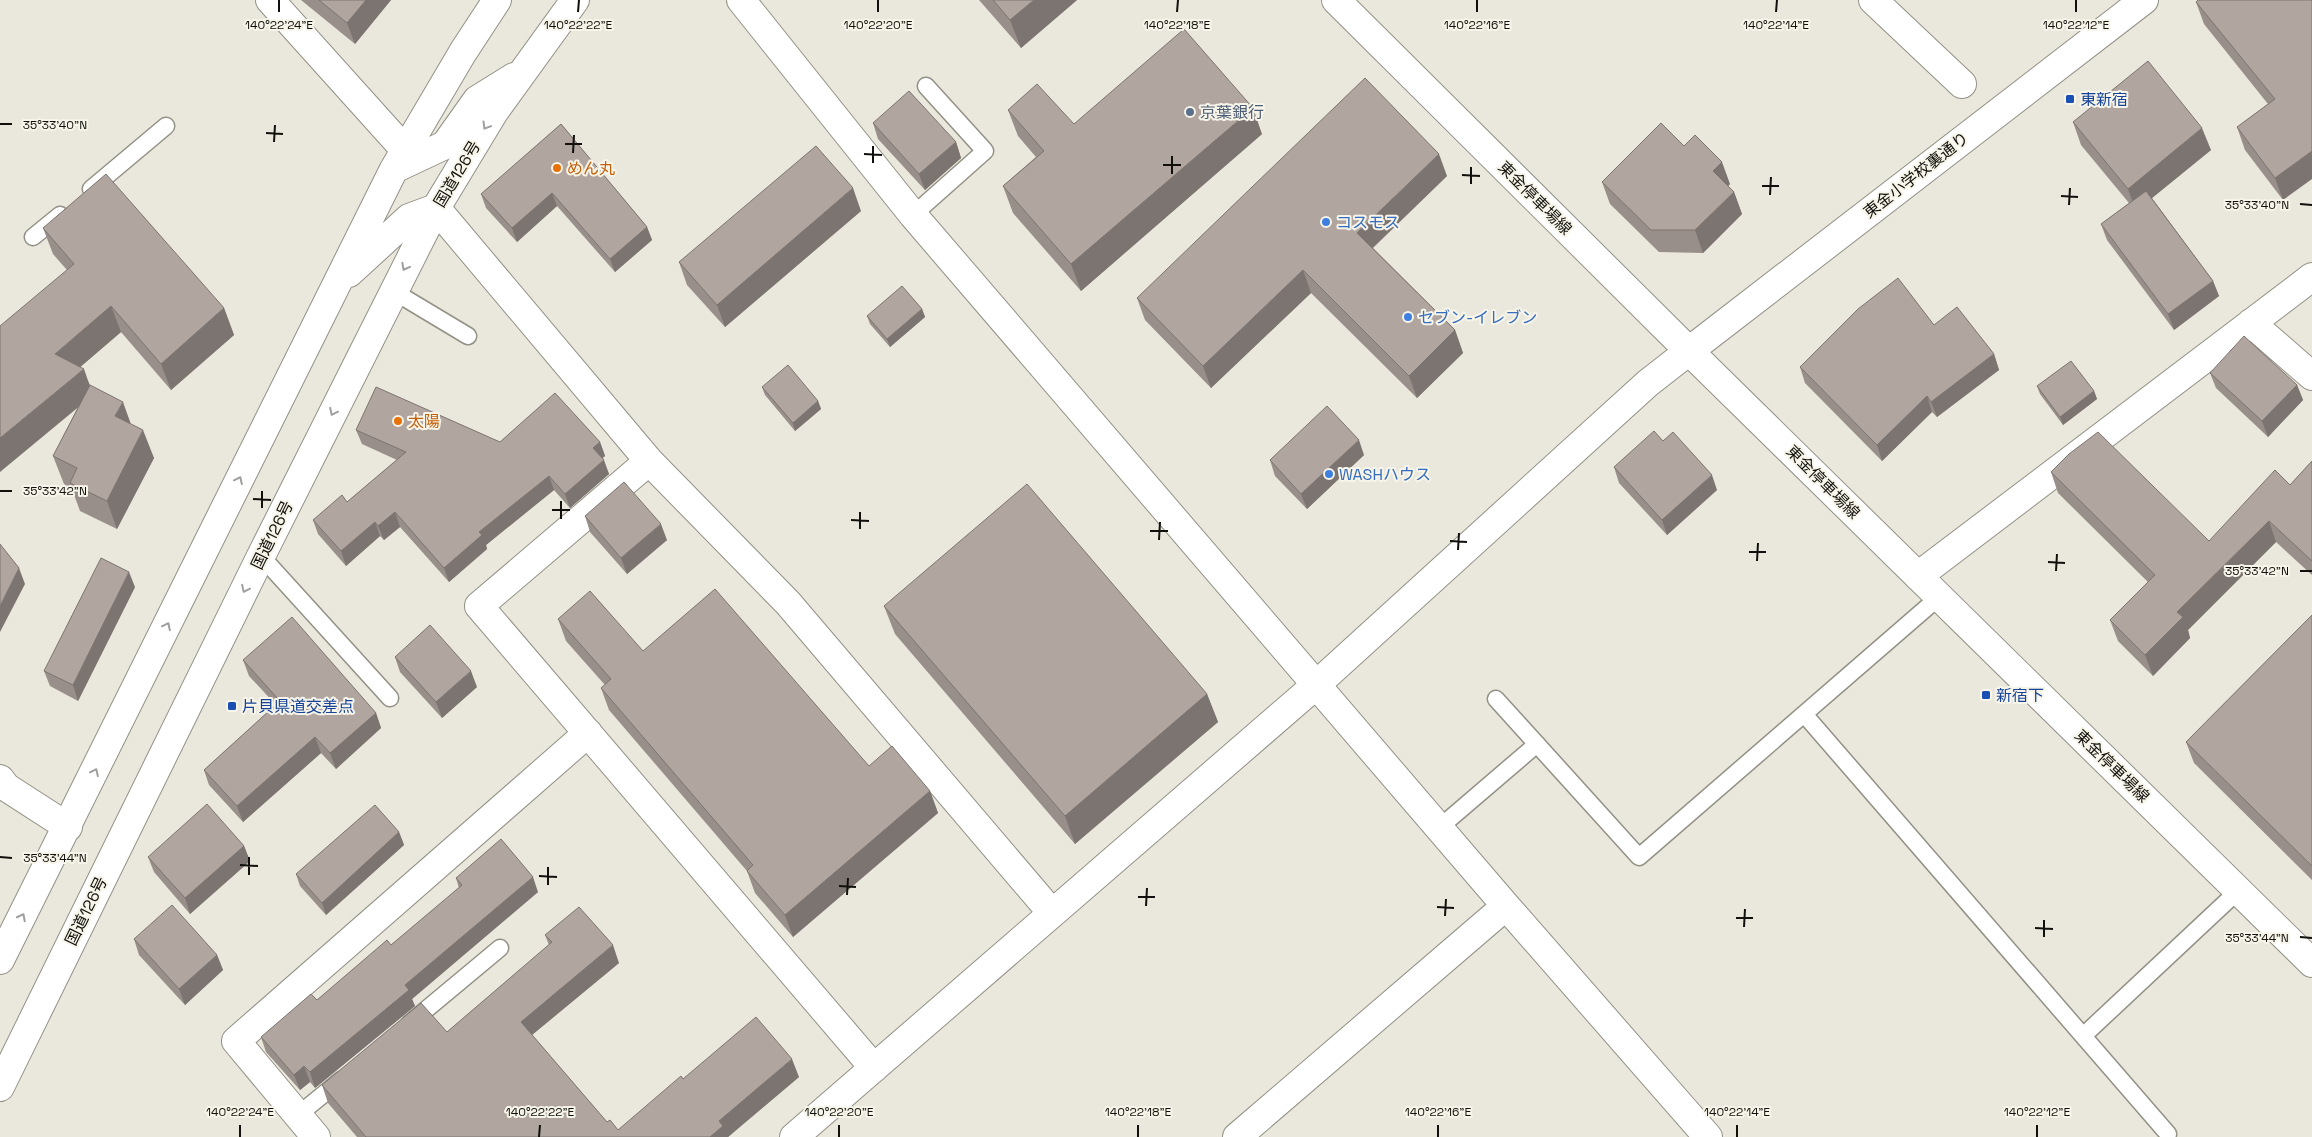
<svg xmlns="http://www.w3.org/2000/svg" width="2312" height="1137" viewBox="0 0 2312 1137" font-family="'Space Grotesk','Noto Sans JP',sans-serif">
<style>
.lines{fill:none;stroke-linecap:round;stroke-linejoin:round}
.service-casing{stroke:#939186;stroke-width:19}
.minor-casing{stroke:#939186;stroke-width:30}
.tertiary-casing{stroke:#939186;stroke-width:30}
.secondary-casing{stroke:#939186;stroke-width:30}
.trunk-casing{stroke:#939186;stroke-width:30}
.service{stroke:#fff;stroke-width:16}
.minor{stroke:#fff;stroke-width:28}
.tertiary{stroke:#fff;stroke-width:28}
.secondary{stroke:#fff;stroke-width:28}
.trunk{stroke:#fff;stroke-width:28}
.wall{fill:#988e8a}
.shaded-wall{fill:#7c7470}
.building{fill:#b1a5a0;stroke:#7c7470}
.oneway{stroke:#a09f9e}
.ticks{fill:none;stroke:#11100c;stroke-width:2}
.transit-dot{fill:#1a4fb4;stroke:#f7f5e9;stroke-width:2}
.service-dot{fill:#5c6f8a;stroke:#f7f5e9;stroke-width:2}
.food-dot{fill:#e8710a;stroke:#f7f5e9;stroke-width:2}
.shop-dot{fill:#3f7fe0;stroke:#f7f5e9;stroke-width:2}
.labels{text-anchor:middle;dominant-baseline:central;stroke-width:4;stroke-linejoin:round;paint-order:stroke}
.transit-label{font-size:16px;fill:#164399;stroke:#f7f5e9;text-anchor:start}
.service-label{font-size:16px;fill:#4e5e75;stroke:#f7f5e9;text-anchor:start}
.food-label{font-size:16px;fill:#c56008;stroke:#f7f5e9;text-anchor:start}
.street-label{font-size:16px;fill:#11100c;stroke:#f7f5e9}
.shop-label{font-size:16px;fill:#366cbe;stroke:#f7f5e9;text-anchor:start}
.ticks-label{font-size:12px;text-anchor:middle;fill:#11100c;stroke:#f7f5e9;stroke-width:4;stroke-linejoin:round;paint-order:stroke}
</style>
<rect width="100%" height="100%" fill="#eae7dc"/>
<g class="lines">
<g class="service-casing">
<path id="service" d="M91,189l75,-63
M913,215l72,-64 -59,-65
M33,237l27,-22
M393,291l75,45
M261,556l129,142
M1496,699l143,158 300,-260
M1804,714l364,420
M1439,828l98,-84
M410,1023l90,-75
M2083,1036l156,-146
M298,1115l43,-35"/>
</g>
<g class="minor-casing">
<path id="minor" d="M270,0l135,150
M741,0l172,215 593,691 202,231
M1873,0l89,84
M436,208l213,253 139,142 264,310
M2251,323l61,53
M649,461l-170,145 395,462
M1918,576l394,-299
M0,779l6,8 62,40
M316,1137l-80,-96 352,-308
M794,1137l522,-452 332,-302 41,-32
M1237,1137l269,-231"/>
</g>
<g class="tertiary-casing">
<path id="tertiary" d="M1689,351l455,-351"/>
</g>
<g class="secondary-casing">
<path id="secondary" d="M1336,0l353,351 623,612"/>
</g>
<g class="trunk-casing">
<path id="trunk" d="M394,169l51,-24 32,-45 37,-23
M349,273l60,-55 27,-10
M0,960l394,-791 69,-117 34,-52
M0,1087l261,-531 175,-348 58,-96 81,-112"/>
</g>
<use href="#service" class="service"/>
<use href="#minor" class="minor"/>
<use href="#tertiary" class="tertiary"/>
<use href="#secondary" class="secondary"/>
<use href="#trunk" class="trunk"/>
</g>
<path class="wall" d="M301,0h90l-36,44z
M979,0h98l-56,48z
M2312,0l-29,200 -38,-50 -8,-23 31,-23 -64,-80 -8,-22z
M1008,110l66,14 188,10 -181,157 -68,-78 -10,-27 33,-29 -18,-21z
M2073,122l138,28 -59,48 61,83 6,15 -45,34 -67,-90 -6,-16 28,-21 -48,-58z
M873,123l83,19 5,16 -36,32 -47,-51z
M561,124l86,103 5,13 -37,32 -58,-66 -40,36 -31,-34 -5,-14z
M1684,146l46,38 -2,2 6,6 8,22 -39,39 -44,-1 -49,-48 -8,-22z
M1447,176l-74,72 82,82 8,23 -46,45 -106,-105 -100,95 -66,-68 -8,-22z
M861,211l-136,116 -38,-42 -8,-23z
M43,228l181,80 10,27 -63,55 -50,-58 -41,35 10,18 40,38 24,35 -37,71 -37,-18 -8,-22 -8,-5 -11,-28 25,-49 -11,-137 -14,-16z
M922,309l3,8 -35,30 -20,-23 -3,-8z
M1934,325l60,29 5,16 -62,47 -5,-5 -50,49 -77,-78 -5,-16z
M2210,373l87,12 6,15 -35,37 -52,-49z
M2037,386l57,5 3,8 -34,26 -23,-31z
M762,387l56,14 3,8 -26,22 -30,-36z
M356,430l144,12h100l5,14 -3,2 7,16 -39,34 -16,-18 -68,55 1,4 -38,33 -49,-55 -16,13 -4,-4 -34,30 -28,-32 -5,-14 34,-18 50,-42 -35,-16z
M1364,455l-57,54 -32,-33 -5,-16z
M2312,461v114l-36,-33 -88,88 2,8 -37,38 -35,-35 -8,-21 38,-38 -90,-89 -7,-21 158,69 81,-56z
M1614,467l103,23 -50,45 -48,-52z
M585,516l82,24 -40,34 -37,-42z
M135,587l-57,114 -28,-15 -6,-15z
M884,606l323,88 11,28 -143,122 -180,-210z
M2312,615v265l-118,-117 -8,-21z
M558,619l85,32 226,115 61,25 8,22 -145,124 -38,-44 -8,-22 -138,-161 -8,-22 4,-3 -39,-44z
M395,657l82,30 -35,31 -42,-46z
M243,660l133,53 5,15 -45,41 -15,-16 -78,69 -34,-37 -5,-15 72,-65 -27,-29z
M399,832l5,13 -78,70 -26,-29 -4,-12z
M244,846l6,15 -60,53 -36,-42 -6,-15z
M456,878l82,14 -126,107 3,7 -100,82 -5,-6 -10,8 -34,-38 -5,-15 56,-37 74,-55 68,-57z
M545,935l74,28 -87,72 75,87 11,8 65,-51 116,-2 -71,60h-371l-29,-34 -6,-18 125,-53 102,-87z
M134,939l83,16 6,15 -38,35 -46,-50z"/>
<path class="shaded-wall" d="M366,0h25l-36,44 -8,-21z
M1034,0h43l-56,48 -11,-28z
M1253,108l9,26 -181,157 -10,-27z
M2202,128l9,22 -75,61 -8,-22z
M956,142l5,16 -36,32 -6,-16z
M2312,151v28l-29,21 -8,-22z
M1439,154l8,22 -82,79 -8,-22z
M1722,162l8,22 -9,9 -8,-22z
M853,188l8,23 -136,116 -8,-22z
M1734,192l8,22 -39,39 -8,-23z
M552,193l5,13 -40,36 -5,-14z
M647,227l5,13 -37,32 -5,-13z
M1303,270l8,23 -100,95 -8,-22z
M2213,281l6,15 -45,34 -6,-16z
M111,306l10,26 -57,49 -9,-27z
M224,308l10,27 -63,55 -10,-26z
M922,309l3,8 -35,30 -3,-8z
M1455,330l8,23 -46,45 -8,-22z
M1994,354l5,16 -62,47 -6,-15z
M84,369l9,26 -93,77v-34z
M2297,385l6,15 -35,37 -6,-16z
M2094,391l3,8 -34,26 -3,-8z
M1927,396l5,16 -50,49 -5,-16z
M818,401l3,8 -26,22 -2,-8z
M123,402l10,28 -18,-14z
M143,430l11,28 -37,71 -10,-28z
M1359,440l5,15 -57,54 -6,-15z
M600,442l5,14 -7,6 -5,-14z
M604,460l5,14 -39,34 -5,-14z
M1712,475l5,15 -50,45 -5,-15z
M549,476l5,14 -68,55 1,4 -38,33 -5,-14 35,-36z
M395,512l5,15 -16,13 -6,-14z
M2269,521l7,21 -88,88 2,8 -37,38 -8,-21 32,-43z
M375,522l5,14 -34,30 -5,-15z
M661,524l6,16 -40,34 -6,-16z
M19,568l6,16 -25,48v-26z
M129,572l6,15 -57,114 -5,-16z
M471,671l6,16 -35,31 -6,-16z
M1207,694l11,28 -143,122 -10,-28z
M376,713l5,15 -45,41 -6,-16z
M315,737l6,16 -78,69 -6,-16z
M930,791l8,22 -145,124 -8,-22z
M399,832l5,13 -78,70 -4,-12z
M244,846l6,15 -60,53 -5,-16z
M533,877l5,15 -126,107 3,7 -100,82 -5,-16 95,-87z
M613,945l6,18 -92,76 -6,-17z
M217,955l6,15 -38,35 -6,-16z
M792,1059l7,18 -71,60h-18l9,-16z
M304,1066l6,16 -10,8 -6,-15z"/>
<path class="building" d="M319,0h47l-19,23z
M993,0h41l-24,20z
M2198,0h114v151l-37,27 -38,-51 38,-28 -79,-97z
M1184,29l69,79 -182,156 -68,-78 41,-35 -36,-41 29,-26 37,40z
M2148,61l54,67 -74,61 -55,-67z
M1365,78l74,76 -82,79 98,97 -46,46 -106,-106 -100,96 -66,-68z
M909,91l47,51 -37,32 -46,-51z
M1661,123l23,23 11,-11 27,27 -9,9 21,21 -39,38h-44l-49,-48z
M561,124l86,103 -37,32 -58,-66 -40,35 -31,-34z
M816,146l37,42 -136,117 -38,-43z
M106,174l118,134 -63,56 -50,-58 -56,48 29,15 -84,69v-112l74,-62 -31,-36z
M2146,191l67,90 -45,33 -67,-90z
M1898,278l36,47 23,-18 37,47 -63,48 -4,-6 -50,49 -77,-78 58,-58z
M902,286l20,23 -35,30 -20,-23z
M2244,336l53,49 -35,36 -52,-48z
M2071,361l23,30 -34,26 -23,-31z
M788,365l30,36 -25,22 -31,-36z
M90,385l33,17 -8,14 28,14 -36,71 -37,-18 7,-15 -24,-12z
M376,387l124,55 55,-49 45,49 -7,6 11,12 -39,34 -16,-18 -70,56 3,3 -38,33 -49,-56 -17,14 -3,-4 -34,29 -28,-31 29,-25 5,7 59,-50 -50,-22z
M1327,406l32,34 -58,54 -31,-34z
M1654,431l9,10 10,-9 39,43 -50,45 -48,-53z
M2098,432l111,109 66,-71 15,15 22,-24v100l-43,-40 -92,91 6,5 -38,38 -35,-35 45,-45 -104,-103 18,-18z
M624,482l37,42 -40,34 -36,-42z
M1027,484l180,210 -142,122 -181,-210z
M0,544l19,24 -19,38z
M101,558l28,14 -56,113 -29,-14z
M715,589l154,177 23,-20 38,45 -145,124 -38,-44 6,-6 -152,-177 10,-9 -53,-60 32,-28 53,60z
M2312,615v251l-126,-124z
M292,617l84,96 -46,40 -15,-16 -78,69 -33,-36 76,-69 -37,-41z
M430,625l41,46 -35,31 -41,-45z
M207,804l37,42 -59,52 -37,-41z
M375,805l24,27 -77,71 -26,-29z
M501,839l32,38 -128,108 4,5 -99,82 -6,-6 -10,9 -33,-38 50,-43 6,6 70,-60 4,5 71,-60 -6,-7z
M172,905l45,50 -38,34 -45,-50z
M579,907l34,38 -92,77 86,100 3,-2 8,10 63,-54 2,3 73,-62 36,42 -73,62 4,5 -13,11h-344l-44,-52 99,-82 26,29 105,-90 -7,-7z"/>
<defs><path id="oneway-chevron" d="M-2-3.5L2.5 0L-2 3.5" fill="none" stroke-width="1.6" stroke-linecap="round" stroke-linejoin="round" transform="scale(1.25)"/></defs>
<g class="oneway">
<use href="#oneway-chevron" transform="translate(486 126) rotate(121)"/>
<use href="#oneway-chevron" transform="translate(405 267) rotate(118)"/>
<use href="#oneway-chevron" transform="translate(333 412) rotate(116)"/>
<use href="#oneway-chevron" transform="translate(239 480) rotate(-64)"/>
<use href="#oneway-chevron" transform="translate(245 589) rotate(116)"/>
<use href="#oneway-chevron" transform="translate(167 626) rotate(-64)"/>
<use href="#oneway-chevron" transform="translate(95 772) rotate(-64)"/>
<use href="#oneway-chevron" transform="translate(22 917) rotate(-63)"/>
</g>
<path class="ticks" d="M279,12v-12M578,12l1,-12M878,12v-12M1177,12l1,-12M1477,12v-12M1776,12l1,-12M2076,12v-12M0,124h12M266,133l17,1M274,142l1,-17M565,144h17M573,153l1,-18M864,154l18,1M873,163v-17M1163,165h18M1172,174v-18M1462,175l18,1M1471,184v-17M1762,186h17M1770,195l1,-18M2061,196l17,1M2300,204l12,1M2069,205l1,-17M0,491h12M253,499l18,1M262,508v-17M552,510h18M561,519v-18M851,520l18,1M860,529v-17M1150,531h18M1159,540l1,-18M1450,541l17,1M1458,550l1,-17M1749,552h17M1757,561l1,-18M2048,562l17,1M2056,571l1,-17M2300,571h12M0,857l12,1M240,865l18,1M249,875v-18M539,876l18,1M548,885v-18M839,886l17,1M847,895l1,-17M1138,897h17M1146,906l1,-18M1437,907l17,1M1445,916l1,-17M1736,918h17M1744,927l1,-18M2035,928l18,1M2044,937v-17M2300,937l12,1M240,1137v-12M539,1137l1,-12M839,1137v-12M1138,1137v-12M1438,1137v-12M1737,1137v-12M2037,1137v-12"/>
<g class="transit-dot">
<rect x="2065" y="94" width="10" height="10" rx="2.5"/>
<rect x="1981" y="690" width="10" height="10" rx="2.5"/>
<rect x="227" y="701" width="10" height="10" rx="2.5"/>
</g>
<circle class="service-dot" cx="1190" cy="112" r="5"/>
<g class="food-dot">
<circle cx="557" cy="168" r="5"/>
<circle cx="398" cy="421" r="5"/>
</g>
<g class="shop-dot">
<circle cx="1326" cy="222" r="5"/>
<circle cx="1408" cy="317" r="5"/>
<circle cx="1329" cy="474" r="5"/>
</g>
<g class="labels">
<g class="transit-label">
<text x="2080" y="99">東新宿</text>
<text x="1996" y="695">新宿下</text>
<text x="242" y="706">片貝県道交差点</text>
</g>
<g class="service-label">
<text x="1200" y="112">京葉銀行</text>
</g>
<g class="food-label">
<text x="567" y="168">めん丸</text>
<text x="408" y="421">太陽</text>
</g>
<g class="street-label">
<text transform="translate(457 174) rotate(-59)">国道126号</text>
<text transform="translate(1916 175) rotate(-38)">東金小学校裏通り</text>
<text transform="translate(1535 198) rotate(45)">東金停車場線</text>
<text transform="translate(1823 482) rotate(45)">東金停車場線</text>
<text transform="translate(272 535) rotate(-64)">国道126号</text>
<text transform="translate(2112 766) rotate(44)">東金停車場線</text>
<text transform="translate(86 911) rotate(-64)">国道126号</text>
</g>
<g class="shop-label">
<text x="1336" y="222">コスモス</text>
<text x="1418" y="317">セブン-イレブン</text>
<text x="1339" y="474">WASHハウス</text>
</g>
</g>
<g class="ticks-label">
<text x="279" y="29">140°22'24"E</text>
<text x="578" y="29">140°22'22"E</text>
<text x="878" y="29">140°22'20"E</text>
<text x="1177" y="29">140°22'18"E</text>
<text x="1477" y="29">140°22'16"E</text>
<text x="1776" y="29">140°22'14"E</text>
<text x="2076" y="29">140°22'12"E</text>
<text x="55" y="129">35°33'40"N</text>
<text x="2257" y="209">35°33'40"N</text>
<text x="55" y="495">35°33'42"N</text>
<text x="2257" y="575">35°33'42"N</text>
<text x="55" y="862">35°33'44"N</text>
<text x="2257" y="942">35°33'44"N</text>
<text x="240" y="1116">140°22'24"E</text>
<text x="540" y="1116">140°22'22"E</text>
<text x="839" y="1116">140°22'20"E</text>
<text x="1138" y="1116">140°22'18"E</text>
<text x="1438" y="1116">140°22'16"E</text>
<text x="1737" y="1116">140°22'14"E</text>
<text x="2037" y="1116">140°22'12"E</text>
</g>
</svg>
